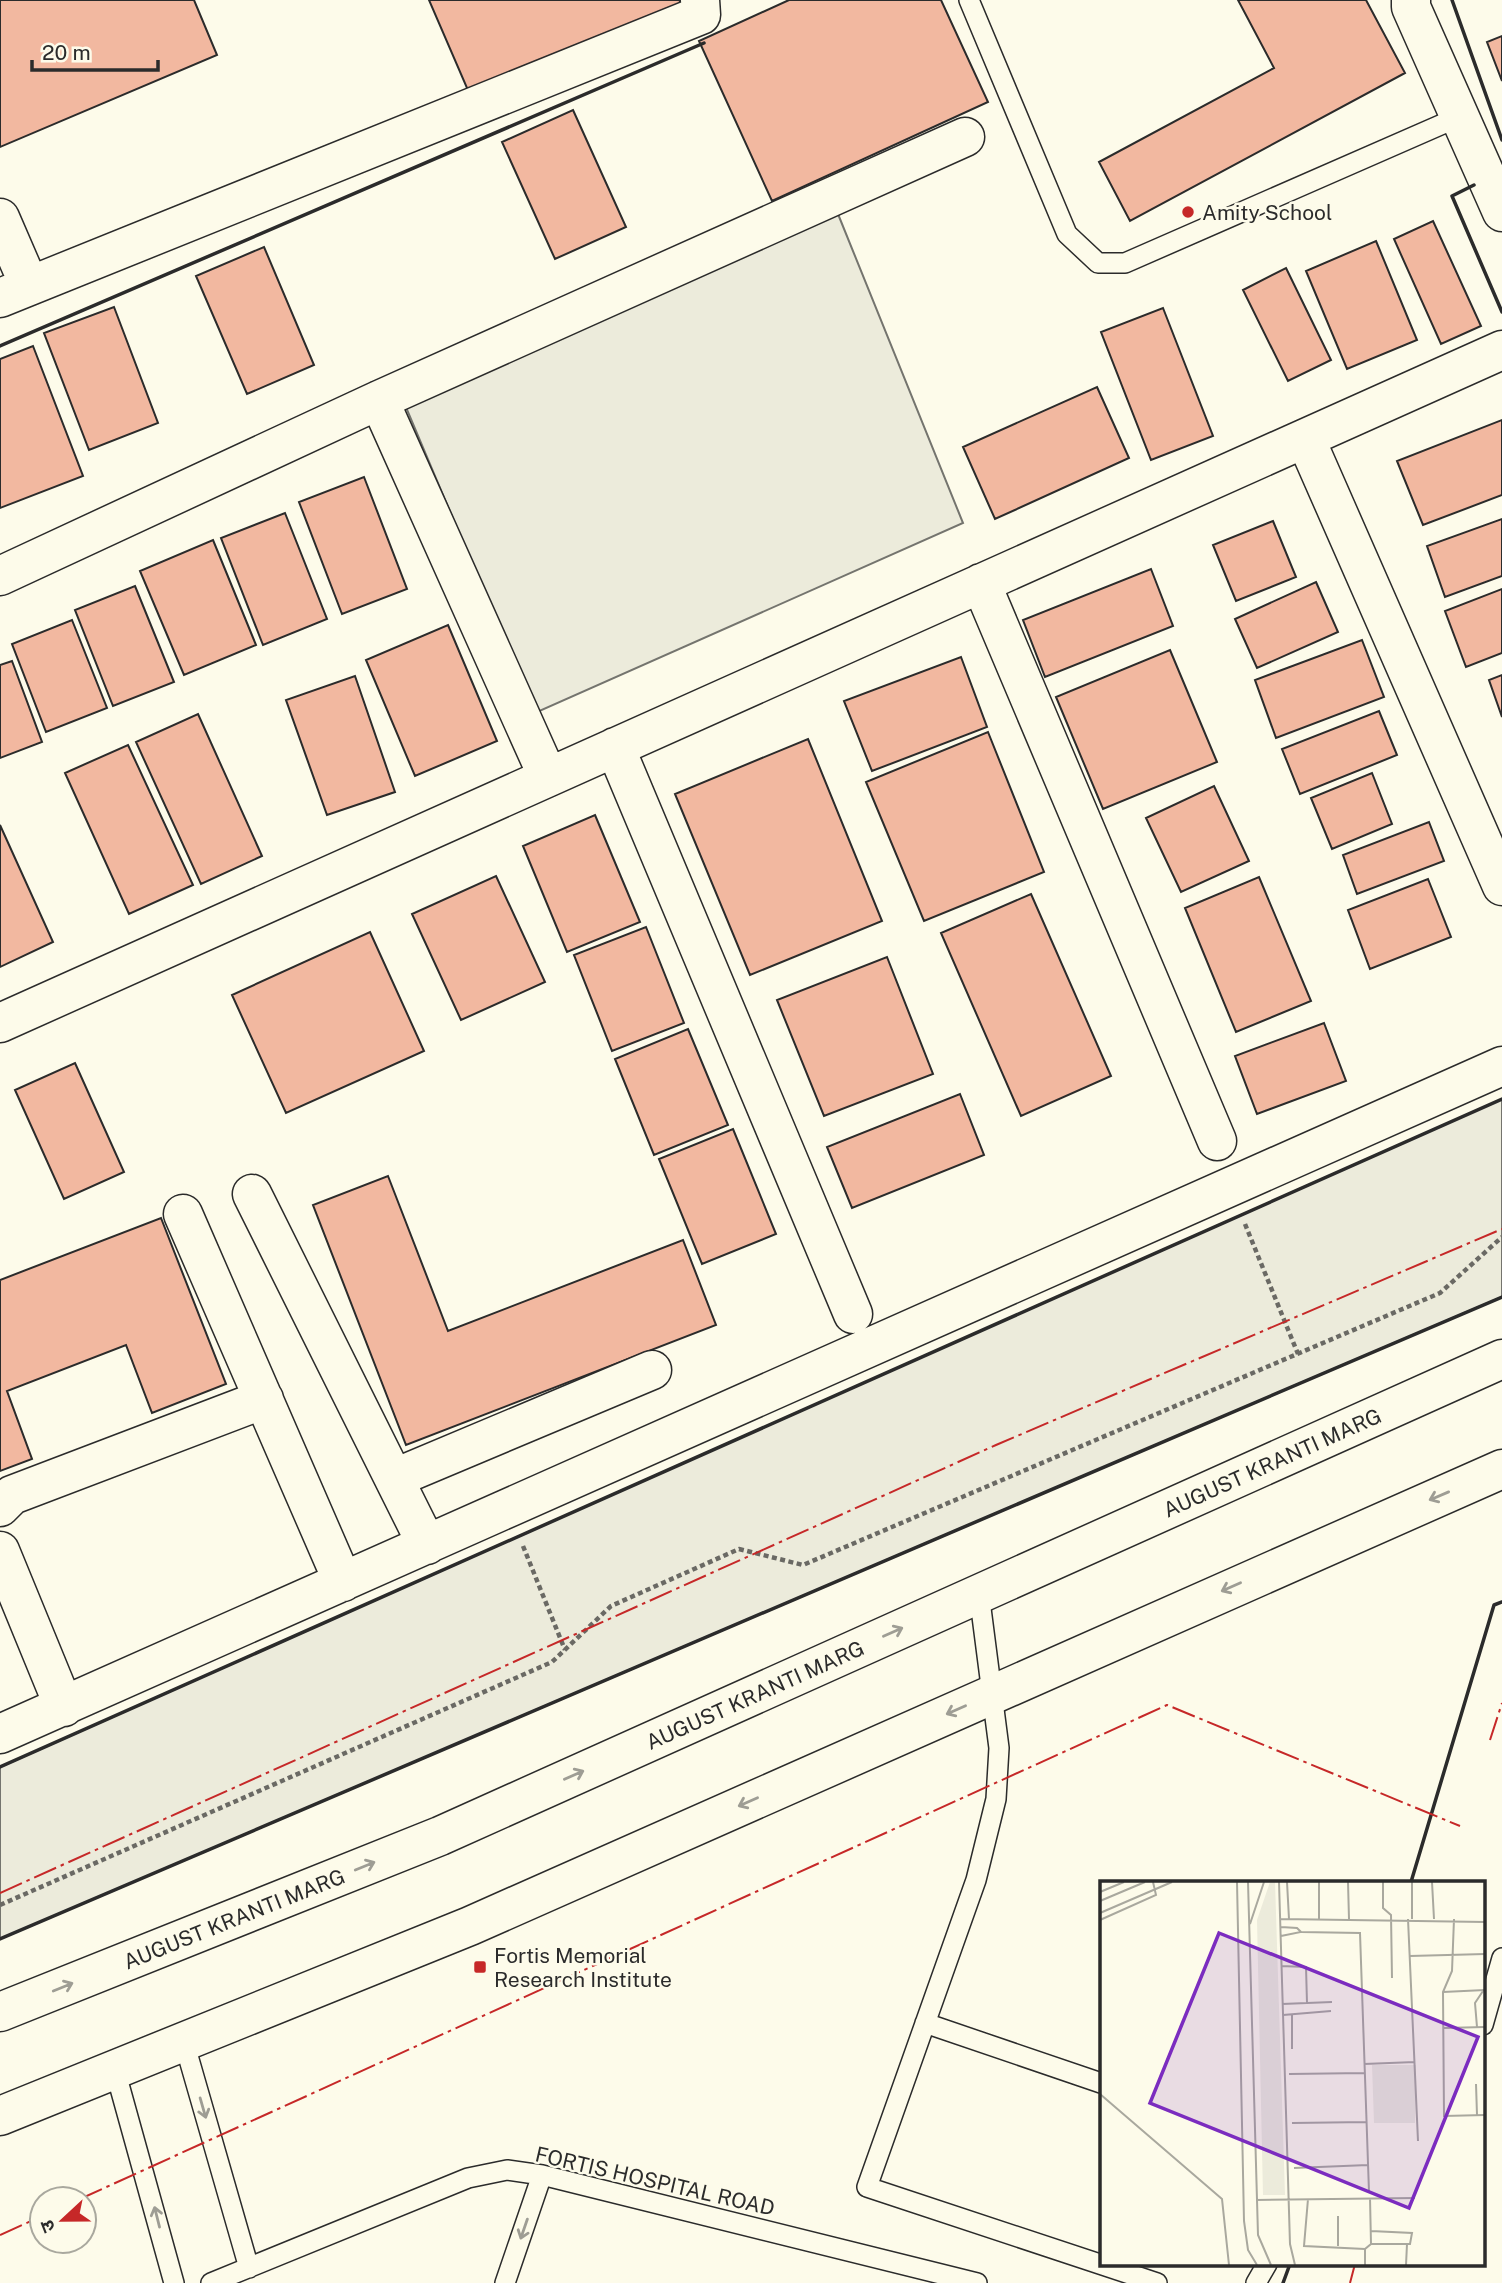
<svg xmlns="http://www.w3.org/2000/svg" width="1502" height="2283" viewBox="0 0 1502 2283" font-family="'Public Sans','Noto Sans Devanagari',sans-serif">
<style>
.green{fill:#ecebdb;stroke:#74746e;stroke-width:2}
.building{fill:#f2b8a0;stroke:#2b2b2b;stroke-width:2}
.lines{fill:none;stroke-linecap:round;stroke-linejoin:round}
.lane-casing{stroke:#2b2b2b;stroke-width:22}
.street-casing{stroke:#2b2b2b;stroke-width:41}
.secondary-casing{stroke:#2b2b2b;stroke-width:41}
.path{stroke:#6a6964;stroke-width:4.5;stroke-dasharray:5 3.5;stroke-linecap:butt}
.lane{stroke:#fdfbea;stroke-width:19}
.street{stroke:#fdfbea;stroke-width:38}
.secondary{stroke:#fdfbea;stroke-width:38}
.wall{stroke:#2b2b2b;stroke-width:3.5}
.power{stroke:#c62828;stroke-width:2;stroke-dasharray:24 5 3.5 5;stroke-linecap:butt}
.oneway{stroke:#9e9d94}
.poi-dot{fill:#c62828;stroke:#fdfbea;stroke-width:2.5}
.labels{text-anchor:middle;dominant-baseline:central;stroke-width:5;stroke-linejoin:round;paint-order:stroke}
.poi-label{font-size:21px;fill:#2b2b2b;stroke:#fdfbea;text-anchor:start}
.street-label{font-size:21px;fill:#2b2b2b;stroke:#fdfbea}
.inset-road{fill:none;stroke:#a9a89e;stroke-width:2}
.view{fill:#7b2cbf;fill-opacity:0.15;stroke:#7b2cbf;stroke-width:3.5}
.inset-edge{fill:none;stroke:#2b2b2b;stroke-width:3.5}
</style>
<rect width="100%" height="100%" fill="#fdfbea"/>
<path class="green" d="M838,214l125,309 -428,190 -138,-327z
M1502,1099v198l-1502,642v-172z"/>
<path class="building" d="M0,0h194l23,55 -217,92z
M429,0h250l2,3 -211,92z
M789,0h152l47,102 -216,99 -73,-160z
M1238,0h128l39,73 -275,148 -31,-59 175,-94z
M1502,36v45l-15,-39z
M573,110l53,117 -71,32 -53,-117z
M1433,221l48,105 -40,18 -47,-105z
M1376,241l41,99 -70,29 -41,-98z
M264,247l50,118 -67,29 -51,-118z
M1286,268l45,92 -43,21 -45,-91z
M114,307l44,116 -69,27 -45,-117z
M1163,308l50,128 -62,24 -50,-128z
M33,346l50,130 -83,32v-149z
M1097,387l32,71 -134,61 -32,-72z
M1502,420v75l-79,30 -26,-64z
M364,477l43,112 -65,25 -43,-112z
M285,513l42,106 -64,26 -42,-107z
M1502,519v57l-57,21 -18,-51z
M1273,521l23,56 -60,24 -23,-56z
M213,540l43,105 -72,30 -44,-104z
M1151,569l22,57 -128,51 -22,-57z
M1316,582l22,50 -81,36 -22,-49z
M135,586l39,96 -61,24 -38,-96z
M1502,589v64l-36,14 -21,-56z
M72,620l35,88 -61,24 -34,-88z
M448,625l49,116 -82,35 -49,-116z
M1362,640l22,57 -108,41 -21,-58z
M1170,650l47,112 -114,47 -47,-112z
M961,657l26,70 -115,44 -28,-70z
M12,661l30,81 -42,16v-93z
M1502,675v42l-13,-37z
M355,676l40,116 -68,23 -41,-115z
M1379,711l18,44 -97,39 -18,-45z
M198,714l64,142 -61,28 -65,-142z
M988,732l56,140 -120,49 -58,-139z
M808,739l74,182 -132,54 -75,-181z
M128,745l65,140 -64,29 -64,-141z
M1372,773l20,51 -60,25 -21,-51z
M1214,786l35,75 -68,31 -35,-74z
M595,815l45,107 -73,30 -44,-106z
M1429,822l15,39 -87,33 -14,-39z
M0,825l53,117 -53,25z
M496,876l49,106 -84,38 -49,-106z
M1259,877l52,124 -75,31 -51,-124z
M1428,879l23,58 -81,32 -22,-59z
M1031,894l80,182 -90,40 -80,-183z
M646,927l38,96 -72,28 -38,-96z
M370,932l54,119 -138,62 -54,-118z
M887,957l46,117 -109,42 -47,-116z
M1324,1023l22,58 -89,33 -22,-58z
M688,1029l40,96 -74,30 -39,-96z
M75,1063l49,109 -60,27 -49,-109z
M960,1094l24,61 -132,53 -25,-61z
M733,1129l43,105 -74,30 -43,-105z
M388,1176l60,155 235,-91 33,85 -310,120 -93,-240z
M161,1218l65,166 -74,29 -26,-68 -119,46 25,68 -32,12v-191z"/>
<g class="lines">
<g class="lane-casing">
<path id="lane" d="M969,0l98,234 31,29h27l336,-147
M979,1593l20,155 -3,51 -20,81 -109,307 290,96
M925,2023l176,60
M1483,2025l19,-67
M184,2042l65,226
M115,2070l59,213
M211,2283l257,-105 39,-8 35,5 435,108
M505,2283l37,-108
M1256,2283l11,-19"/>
</g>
<g class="street-casing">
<path id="street" d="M1411,0v7l91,205
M0,218l29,67
M0,298l701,-283 -1,-15
M379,400l169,377
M1306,440l196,446
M0,576l379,-176 586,-263
M981,583l236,558
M615,747l238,567
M0,1023l1502,-673
M252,1194l175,351
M183,1214l160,368
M395,1478l257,-108
M0,1507l12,-12 252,-96
M0,1551l64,156
M0,1734l1502,-668"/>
</g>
<g class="secondary-casing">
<g id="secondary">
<path id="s1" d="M0,2012l440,-176 1062,-477"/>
<path d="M0,2116l470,-190 1032,-457"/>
</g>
</g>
<path class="path" d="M1245,1224l53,130
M523,1546l42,104
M0,1905l552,-243 59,-56 128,-57 64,16 637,-272 62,-56"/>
<use href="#lane" class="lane"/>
<use href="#street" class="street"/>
<use href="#secondary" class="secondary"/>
<path class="wall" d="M1452,0l50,140
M1474,185l-22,11 50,116
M0,346l704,-303
M0,1767l1502,-668
M1411,1882l83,-277 8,-3
M0,1939l1502,-642
M1283,2283l7,-19"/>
<path class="power" d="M1490,1740l12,-37
M0,1893l996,-448 506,-216
M80,2199l1087,-494 293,121
M0,2235l42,-19
M1350,2283l5,-19"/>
</g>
<defs><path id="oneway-shaft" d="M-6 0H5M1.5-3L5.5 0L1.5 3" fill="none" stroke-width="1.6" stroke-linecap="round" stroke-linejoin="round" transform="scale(1.75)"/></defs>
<g class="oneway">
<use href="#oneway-shaft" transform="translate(1439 1496) rotate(157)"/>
<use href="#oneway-shaft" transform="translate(1231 1587) rotate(156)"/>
<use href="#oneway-shaft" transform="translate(893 1632) rotate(-24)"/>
<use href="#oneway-shaft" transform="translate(956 1710) rotate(156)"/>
<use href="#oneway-shaft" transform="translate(574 1775) rotate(-24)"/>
<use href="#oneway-shaft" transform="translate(748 1802) rotate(156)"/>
<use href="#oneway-shaft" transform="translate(365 1866) rotate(-22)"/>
<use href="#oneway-shaft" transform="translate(63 1987) rotate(-22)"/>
<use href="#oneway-shaft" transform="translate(203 2108) rotate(74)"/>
<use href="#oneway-shaft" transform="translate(157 2217) rotate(-104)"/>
<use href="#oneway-shaft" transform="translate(524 2229) rotate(109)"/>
</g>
<g class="poi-dot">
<circle cx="1188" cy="212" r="7"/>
<rect x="473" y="1960" width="14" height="14" rx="3.5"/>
</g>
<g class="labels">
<g class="poi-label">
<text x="1202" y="212">Amity School</text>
<text x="494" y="1955">Fortis Memorial<tspan x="494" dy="24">Research Institute</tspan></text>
</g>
<g class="street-label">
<text stroke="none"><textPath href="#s1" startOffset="1386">AUGUST KRANTI MARG</textPath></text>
<text stroke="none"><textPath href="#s1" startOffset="819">AUGUST KRANTI MARG</textPath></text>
<text stroke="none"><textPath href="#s1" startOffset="252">AUGUST KRANTI MARG</textPath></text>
<text transform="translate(655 2181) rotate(13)">FORTIS HOSPITAL ROAD</text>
</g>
</g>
<g transform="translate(1100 1881)">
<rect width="385" height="385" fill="#fdfbea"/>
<path d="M170,1h5l10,313h-22l-6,-275zM272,184h44l-1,58h-41z" fill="#ecebdb"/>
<path class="inset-road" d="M137,1l7,339 4,29 9,15M148,1l10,353 13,30M179,1l11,362 5,21M187,1l2,37M248,1l1,37M283,1v26l8,7 1,63M332,1l2,37M0,11l24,-10M0,20l45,-19M0,32l72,-31M181,38l204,3M219,38v-37M308,38l10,222M312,38v-37M354,38l-2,52 -9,21 1,124 41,-1M0,39l56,-25 -3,-13M150,43l14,-42M181,46l16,1 4,4 -20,4M201,51l59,1 9,259M310,75l75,-2M181,85l25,1 1,36M343,111l42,-2M182,123l50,-2M192,133v35M183,134l48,-4M377,146l-2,-24 8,-12M344,147l41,-1M264,183l51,-2M189,193l76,-1M376,203l1,31M0,213l122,105 7,66M192,242l75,-1M194,287l74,-3M208,318l-4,47 61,3M156,319l159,-2M271,350l41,2 -2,11h-39M238,365v-30M265,384v-16l6,-5 -1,-46M306,384l1,-21"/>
<path class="view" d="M119,52l259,104 -69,171 -259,-105z"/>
<rect width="385" height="385" class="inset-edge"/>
</g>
<g transform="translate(63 2220) rotate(248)"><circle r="33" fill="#fdfbea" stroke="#a9a89e" stroke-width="2"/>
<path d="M0-5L12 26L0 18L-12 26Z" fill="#c62828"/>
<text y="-10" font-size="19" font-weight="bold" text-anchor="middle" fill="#2b2b2b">उ</text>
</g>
<path d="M32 60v10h126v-10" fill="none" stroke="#2b2b2b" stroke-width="3.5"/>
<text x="42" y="60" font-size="21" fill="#2b2b2b" stroke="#fdfbea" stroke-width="5" paint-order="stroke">20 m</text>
</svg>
